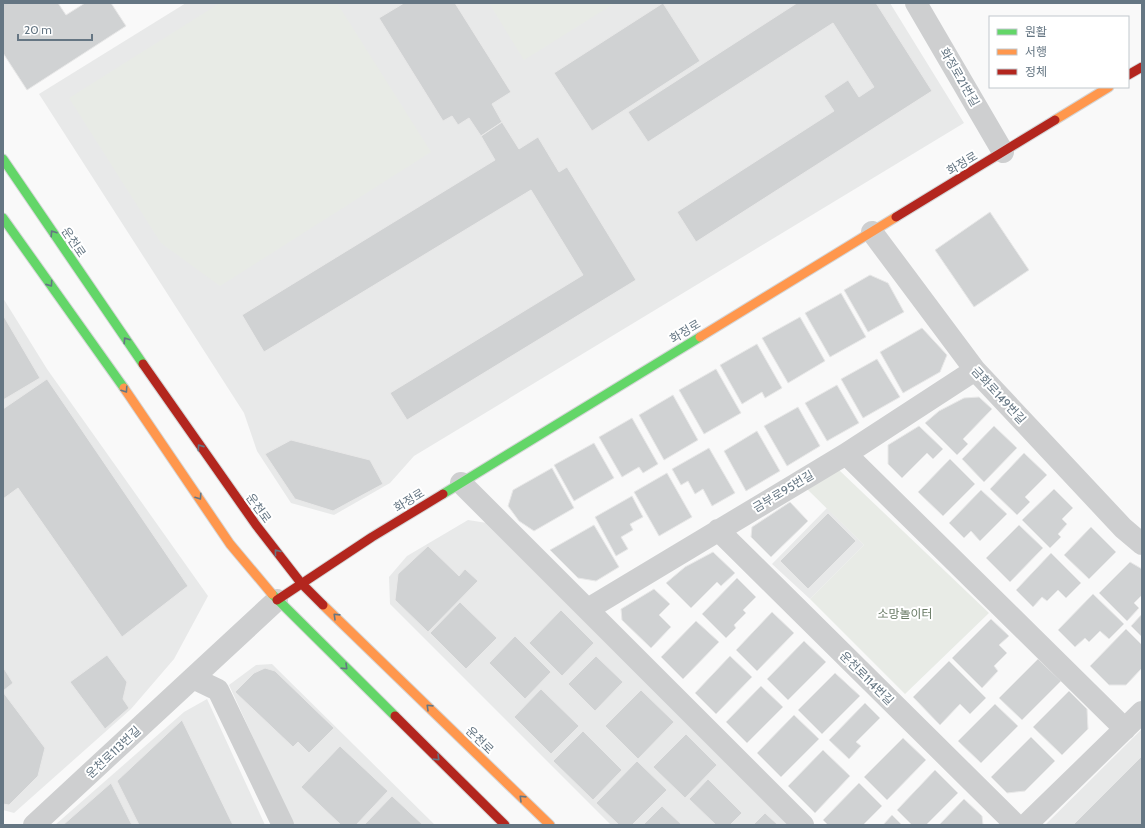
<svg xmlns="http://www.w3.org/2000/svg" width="1145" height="828" viewBox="0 0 1145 828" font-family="Cabin,'Noto Sans KR',sans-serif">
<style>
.built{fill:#e8e9e9}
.green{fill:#e8ebe6}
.building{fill:#d0d2d3;stroke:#e8e8e8}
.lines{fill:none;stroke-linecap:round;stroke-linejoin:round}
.fast-casing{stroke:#d5d6d7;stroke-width:11}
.slow-casing{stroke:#d5d6d7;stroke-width:11}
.jam-casing{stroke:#d5d6d7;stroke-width:11}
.street{stroke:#cecfd0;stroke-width:22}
.fast{stroke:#63d668;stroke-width:9}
.slow{stroke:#ff974d;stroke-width:9}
.jam{stroke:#b3261e;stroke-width:9}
.oneway{stroke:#657683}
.labels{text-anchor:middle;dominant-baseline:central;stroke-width:4;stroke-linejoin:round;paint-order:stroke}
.street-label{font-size:12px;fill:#657683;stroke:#fff}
.park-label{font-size:12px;fill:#687a64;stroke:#fff}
</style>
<rect width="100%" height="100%" fill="#f9f9f9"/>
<path class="built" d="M186,3h704l74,120 -550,333 -24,27 -56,32 -43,-12 -34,-52 -13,-38 -205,-319z
M3,298l44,71 161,227 -34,63 -43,50 -117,104 -11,-3z
M827,508l37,37 -54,54 -38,-35z
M468,520l19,3 301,302h-177l-221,-221 -1,-27 18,-21z
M272,664l163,161h-142l-64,-140 27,-20z
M207,699l58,126h-210l129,-113z
M1142,729v96h-97z"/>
<path class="green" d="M220,3h117l94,149 -211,134 -59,-43 -92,-145z
M489,3h126l-91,57z
M839,470l150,143 -84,81 -95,-95 54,-54 -57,-56z"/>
<path class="building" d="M3,3h55l8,12 19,-12h26l15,23 -99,64 -24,-37z
M404,3h51l56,89 -19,12 10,18 -21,14 -12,-18 -11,7 -6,-9 -9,5 -64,-103z
M663,3l37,58 -108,70 -38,-58z
M797,3h79l56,88 -236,151 -19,-30 157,-101 -10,-15 24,-16 11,17 15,-10 -41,-64 -185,119 -20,-30z
M502,122l17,27 19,-12 21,35 8,-5 69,113 -229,140 -17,-27 193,-118 -52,-85 -267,162 -22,-37 253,-155 -14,-24z
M990,212l39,58 -55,37 -39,-57z
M870,275l18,8 16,29 -36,20 -24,-42z
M841,293l25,44 -36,20 -25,-44z
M3,315l37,63 -37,22z
M800,317l25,44 -37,22 -26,-45z
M922,328l25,27 -7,17 -37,21 -23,-41z
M757,344l25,44 -17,10 -3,-6 -20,12 -22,-39z
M877,359l23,38 -37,21 -22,-39z
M716,369l25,44 -37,21 -25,-44z
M47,379l141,207 -66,51 -104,-149 -15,11v-90z
M837,385l22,38 -32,18 -22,-38z
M673,395l25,45 -34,20 -25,-45z
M979,397l13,12 -29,30 5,5 -11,11 -32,-32 14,-12 25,-13z
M798,407l22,39 -33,20 -23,-40z
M632,418l26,46 -15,9 -4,-6 -17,10 -23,-40z
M919,426l24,23 -10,10 -6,-6 -25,25 -14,-14v-19z
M994,426l23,22 -33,34 -22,-23z
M757,431l23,40 -34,20 -22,-40z
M291,440l79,20 13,24 -50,27 -38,-12 -30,-45z
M594,443l20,35 -40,23 -20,-36z
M709,448l26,45 -23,13 -9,-17 -8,5 -7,-13 -7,4 -9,-16z
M1024,453l23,22 -22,22 5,5 -13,13 -27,-26z
M950,459l25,25 -32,32 -25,-24z
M552,468l22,40 -40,23 -15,-10 -11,-15 5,-16z
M667,473l25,44 -33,19 -25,-44z
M1054,489l19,19 -11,11 5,5 -9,10 3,3 -11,11 -28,-28z
M981,490l26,24 -27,27 -9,-10 -7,7 -15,-15z
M632,496l11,21 -13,7 3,6 -12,7 7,12 -12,7 -21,-39z
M790,502l18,19 -37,36 -20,-20 1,-10z
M828,513l28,28 -48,48 -28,-28z
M594,525l25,42 -23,14 -18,-3 -28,-28z
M1019,525l24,23 -33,34 -24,-24z
M1091,527l25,25 -27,27 -25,-24z
M428,546l31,30 6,-7 13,12 -50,51 -33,-32 3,-26z
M713,552l22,21 -14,13 -4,-4 -26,26 -25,-25 19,-16z
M1051,553l30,30 -15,15 -8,-8 -11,11 -5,-4 -9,10 -17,-17z
M1130,562l12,7v26l-8,8 5,5 -12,13 -28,-28z
M737,578l19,19 -13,13 3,3 -12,12 2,3 -10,10 -24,-24z
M654,589l16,15 -11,11 12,12 -20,21 -29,-28 -1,-11z
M1093,594l31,30 -15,15 -9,-8 -11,11 -4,-4 -10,9 -17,-17z
M460,602l37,36 -31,31 -36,-36z
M561,610l33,33 -32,33 -33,-33z
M772,612l22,21 -37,38 -21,-21z
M1142,614v23l-11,-11z
M991,619l18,17 -10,9 8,8 -13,13 4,5 -16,17 -30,-30z
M696,621l23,21 -36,37 -22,-22z
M1126,629l16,16v23l-16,17h-17l-19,-19z
M515,636l36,36 -26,27 -36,-36z
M804,641l22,21 -38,38 -21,-21z
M107,655l20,27 -4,17 6,9 -24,21 -35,-47z
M596,656l27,26 -28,29 -27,-27z
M730,656l22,21 -36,37 -21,-21z
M1038,659l23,22 -39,39 -23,-22z
M949,661l37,37 -16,16 -10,-10 -20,21 -27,-28z
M3,667l10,16 -10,8z
M265,668l10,3 59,57 -25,25 -11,-11 -5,5 -58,-55 19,-19z
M835,673l25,23 -38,38 -24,-24z
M761,686l22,21 -36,36 -21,-21z
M541,689l38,37 -28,28 -37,-37z
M641,690l33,32 -36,37 -33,-33z
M1069,691l18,18 1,20 -26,26 -29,-28z
M3,692l42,56 -7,28 -29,29 -6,-1z
M865,703l15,15 -24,24 5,4 -12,13 -20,-19z
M995,704l23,22 -37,37 -23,-22z
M794,715l25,24 -38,38 -24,-24z
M182,720l51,105h-94l-22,-44z
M583,731l39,39 -29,30 -40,-39z
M686,734l31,31 -32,33 -32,-31z
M1031,737l24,24 -30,30 -18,2 -16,-16z
M903,738l23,22 -39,40 -23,-23z
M340,746l48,45 -32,34h-15l-40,-38z
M823,750l27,26 -35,37 -27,-27z
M1142,756v69h-69z
M637,761l30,29 -35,35h-13l-23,-22z
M935,770l23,23 -32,32h-14l-15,-15z
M708,779l34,34 -12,12h-14l-27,-26z
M111,783l21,42h-69z
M859,783l23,23 -19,19h-35l-5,-5z
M392,796l31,29h-59z
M964,799l18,17 1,9h-44z
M662,806l20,19h-39z
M765,813l13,12h-25z
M892,815l10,10h-19z"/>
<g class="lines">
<g class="fast-casing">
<path id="fast" d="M3,159l140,205
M3,218l121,170
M443,494l257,-157
M272,594l123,122"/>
</g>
<g class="slow-casing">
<path id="slow" d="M1055,120l54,-33
M700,337l196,-120
M124,388l106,156 42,50
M323,605l227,220"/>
</g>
<g class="jam-casing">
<path id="jam" d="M1128,75l14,-8
M896,217l159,-97
M143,364l113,161 45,58 22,22
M277,600l95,-63 71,-43
M395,716l110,109"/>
</g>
<path class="street" d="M916,3l87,149
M872,232l103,138 148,158 19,16
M846,454l279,275
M461,483l342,342
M718,530l298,295
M588,609l258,-155 129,-84
M193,678l25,12 65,135
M34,825l243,-225
M1026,825l116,-113"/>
<use href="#fast" class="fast"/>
<use href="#slow" class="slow"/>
<use href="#jam" class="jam"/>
</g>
<defs><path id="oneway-chevron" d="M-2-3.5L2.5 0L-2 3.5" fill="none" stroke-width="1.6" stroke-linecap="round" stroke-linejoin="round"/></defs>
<g class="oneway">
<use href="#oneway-chevron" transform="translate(53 233) rotate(-124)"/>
<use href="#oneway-chevron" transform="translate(50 284) rotate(55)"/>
<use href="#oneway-chevron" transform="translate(126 340) rotate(-124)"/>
<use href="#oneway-chevron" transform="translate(125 390) rotate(56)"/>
<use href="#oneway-chevron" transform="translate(200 447) rotate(-125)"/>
<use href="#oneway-chevron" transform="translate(199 497) rotate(56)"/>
<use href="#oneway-chevron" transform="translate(277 552) rotate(-128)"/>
<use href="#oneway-chevron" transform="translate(336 616) rotate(-136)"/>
<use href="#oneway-chevron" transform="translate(345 667) rotate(44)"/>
<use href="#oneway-chevron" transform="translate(429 707) rotate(-136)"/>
<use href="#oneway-chevron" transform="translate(437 758) rotate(44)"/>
<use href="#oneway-chevron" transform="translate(522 798) rotate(-136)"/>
</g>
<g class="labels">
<g class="street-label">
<text transform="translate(960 77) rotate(60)">화정로21번길</text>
<text transform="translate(962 163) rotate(-31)">화정로</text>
<text transform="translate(74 242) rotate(56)">운천로</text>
<text transform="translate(685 331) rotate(-31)">화정로</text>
<text transform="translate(999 395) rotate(47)">금화로149번길</text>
<text transform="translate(783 491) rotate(-31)">금부로95번길</text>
<text transform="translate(409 500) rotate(-32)">화정로</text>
<text transform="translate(259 508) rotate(54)">운천로</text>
<text transform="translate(867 678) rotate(45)">운천로114번길</text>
<text transform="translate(480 740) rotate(44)">운천로</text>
<text transform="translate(113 752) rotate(-43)">운천로113번길</text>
</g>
<g class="park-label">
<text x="905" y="613">소망놀이터</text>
</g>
</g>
<rect width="1145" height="828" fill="none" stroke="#657683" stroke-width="8"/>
<rect x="989" y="16" width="140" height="72" fill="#ffffff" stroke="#c1c8cd"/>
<rect x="997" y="29" width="20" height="6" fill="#63d668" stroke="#c1c8cd"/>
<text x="1025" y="36" font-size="12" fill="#657683">원활</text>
<rect x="997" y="49" width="20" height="6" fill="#ff974d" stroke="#c1c8cd"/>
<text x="1025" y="56" font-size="12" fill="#657683">서행</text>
<rect x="997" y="69" width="20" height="6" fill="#b3261e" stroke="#c1c8cd"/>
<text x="1025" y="76" font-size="12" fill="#657683">정체</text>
<path d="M18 34v6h74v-6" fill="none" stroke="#657683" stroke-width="2"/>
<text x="24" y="34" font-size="12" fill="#657683" stroke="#ffffff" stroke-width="3" paint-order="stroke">20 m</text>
</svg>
